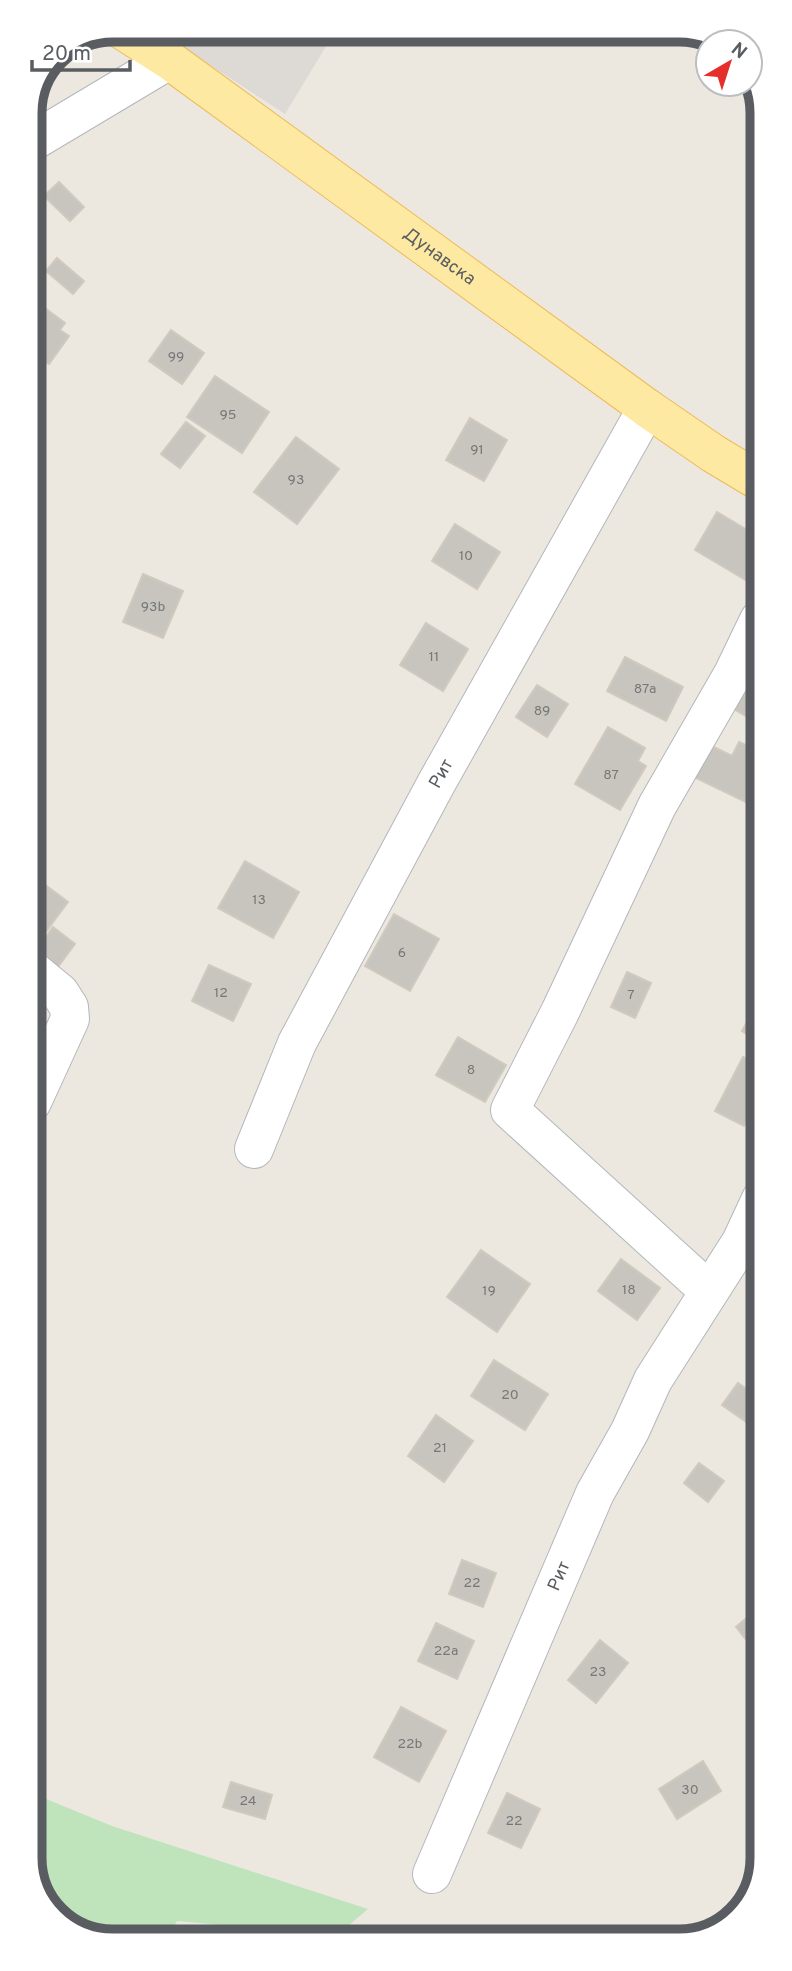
<svg xmlns="http://www.w3.org/2000/svg" width="792" height="1971" viewBox="0 0 792 1971" font-family="Overpass,sans-serif">
<style>
.industrial{fill:#dddad5}
.green{fill:#bfe4bc}
.building{fill:#c8c5bf;stroke:#d0c9be;stroke-width:2}
.lines{fill:none;stroke-linecap:round;stroke-linejoin:round}
.minor-casing{stroke:#b3b7bb;stroke-width:40}
.major-casing{stroke:#efba56;stroke-width:40}
.minor{stroke:#fff;stroke-width:38}
.major{stroke:#fee9a3;stroke-width:38}
.labels{text-anchor:middle;dominant-baseline:central;stroke-width:5;stroke-linejoin:round;paint-order:stroke}
.number-label{font-size:14px;fill:#757778}
.street-label{font-size:18px;fill:#595d61;stroke:#fff}
.rim{fill:none;stroke:#595d61;stroke-width:9}
</style>
<rect width="100%" height="100%" fill="#ece8e0"/>
<path class="industrial" d="M156,30h180l-51,84z"/>
<path class="green" d="M34,1794l78,32 256,83 -37,31h-71l-28,-14 -55,-5 -12,20h-58l-45,-17 -28,-39z"/>
<path class="building" d="M59,182l25,25 -14,14 -26,-25z
M57,258l27,23 -11,13 -27,-23z
M30,297l35,26 -5,7 9,6 -20,28 -19,-14z
M171,330l33,23 -22,31 -33,-23z
M215,376l54,36 -27,41 -55,-36z
M470,418l37,22 -23,41 -38,-21z
M186,422l19,14 -25,32 -19,-14z
M296,437l43,32 -42,55 -43,-32z
M717,512l42,25v51l-64,-38z
M455,524l45,28 -23,37 -45,-28z
M143,574l40,17 -20,47 -40,-16z
M426,623l42,26 -25,42 -43,-26z
M625,657l58,30 -17,34 -59,-30z
M759,659v56l-3,7 -24,-14z
M537,685l31,19 -21,33 -31,-20z
M608,727l37,21 -7,13 8,5 -26,44 -45,-26z
M739,742l21,10v57l-70,-34 16,-32 26,13z
M245,861l54,31 -26,46 -55,-30z
M36,878l32,24 -26,35 -10,-8v-45z
M394,914l45,25 -29,52 -45,-25z
M53,927l22,17 -21,28 -22,-16z
M209,965l42,19 -18,37 -41,-20z
M627,972l24,11 -16,35 -24,-11z
M760,999v42l-18,-10z
M458,1037l48,28 -21,37 -49,-27z
M743,1057l17,9v28l-16,32 -29,-15z
M481,1250l49,34 -33,48 -50,-35z
M621,1259l39,29 -23,32 -39,-29z
M494,1360l54,34 -23,36 -54,-34z
M738,1383l23,16v20l-6,9 -33,-23z
M436,1415l37,26 -29,41 -36,-26z
M699,1463l25,18 -16,21 -24,-19z
M462,1560l34,13 -13,34 -34,-13z
M762,1605v34l-10,8 -16,-20z
M436,1623l38,18 -17,38 -39,-18z
M600,1640l28,23 -32,40 -28,-23z
M401,1707l45,24 -27,51 -45,-25z
M703,1761l18,30 -44,28 -18,-30z
M231,1782l41,13 -7,24 -42,-12z
M507,1793l33,16 -19,39 -33,-15z"/>
<g class="lines">
<g class="minor-casing">
<g id="minor">
<path d="M30,143l139,-83"/>
<path d="M32,970l28,23 9,14 1,12 -38,83"/>
<path id="s1" d="M254,1149l43,-106 140,-261 210,-374"/>
<path d="M709,1291l-199,-181 50,-98 97,-206 76,-132 26,-54"/>
<path id="s2" d="M432,1874l163,-381 35,-62 23,-51 88,-138 20,-43"/>
</g>
</g>
<g class="major-casing">
<g id="major">
<path id="s3" d="M122,30l47,30 478,348 67,46 45,27"/>
</g>
</g>
<use href="#minor" class="minor"/>
<use href="#major" class="major"/>
</g>
<g class="labels">
<g class="number-label">
<text x="176" y="357">99</text>
<text x="228" y="415">95</text>
<text x="477" y="450">91</text>
<text x="296" y="480">93</text>
<text x="466" y="556">10</text>
<text x="153" y="607">93b</text>
<text x="434" y="657">11</text>
<text x="645" y="689">87a</text>
<text x="542" y="711">89</text>
<text x="611" y="775">87</text>
<text x="259" y="900">13</text>
<text x="402" y="953">6</text>
<text x="221" y="993">12</text>
<text x="631" y="995">7</text>
<text x="471" y="1070">8</text>
<text x="629" y="1290">18</text>
<text x="489" y="1291">19</text>
<text x="510" y="1395">20</text>
<text x="440" y="1448">21</text>
<text x="472" y="1583">22</text>
<text x="446" y="1651">22a</text>
<text x="598" y="1672">23</text>
<text x="410" y="1744">22b</text>
<text x="690" y="1790">30</text>
<text x="248" y="1801">24</text>
<text x="514" y="1821">22</text>
</g>
<g class="street-label">
<text stroke="none"><textPath href="#s3" startOffset="390">Дунавска</textPath></text>
<text stroke="none"><textPath href="#s1" startOffset="420">Рит</textPath></text>
<text stroke="none"><textPath href="#s2" startOffset="324">Рит</textPath></text>
</g>
</g>
<path d="M0 0H792V1971H0ZM113 42H679A71 71 0 0 1 750 113V1858A71 71 0 0 1 679 1929H113A71 71 0 0 1 42 1858V113A71 71 0 0 1 113 42Z" fill="#fff" fill-rule="evenodd"/>
<path class="rim" d="M113 42H679A71 71 0 0 1 750 113V1858A71 71 0 0 1 679 1929H113A71 71 0 0 1 42 1858V113A71 71 0 0 1 113 42Z"/>
<g transform="translate(729 63) rotate(39)"><circle r="33" fill="#ffffff" stroke="#bdbec0" stroke-width="2"/>
<path d="M0-5L12 26L0 18L-12 26Z" fill="#e62e2c"/>
<text y="-10" font-size="19" font-weight="bold" text-anchor="middle" fill="#595d61">N</text>
</g>
<path d="M32 60v10h98v-10" fill="none" stroke="#595d61" stroke-width="3.5"/>
<text x="42" y="60" font-size="21" fill="#595d61" stroke="#ffffff" stroke-width="5" paint-order="stroke">20 m</text>
</svg>
